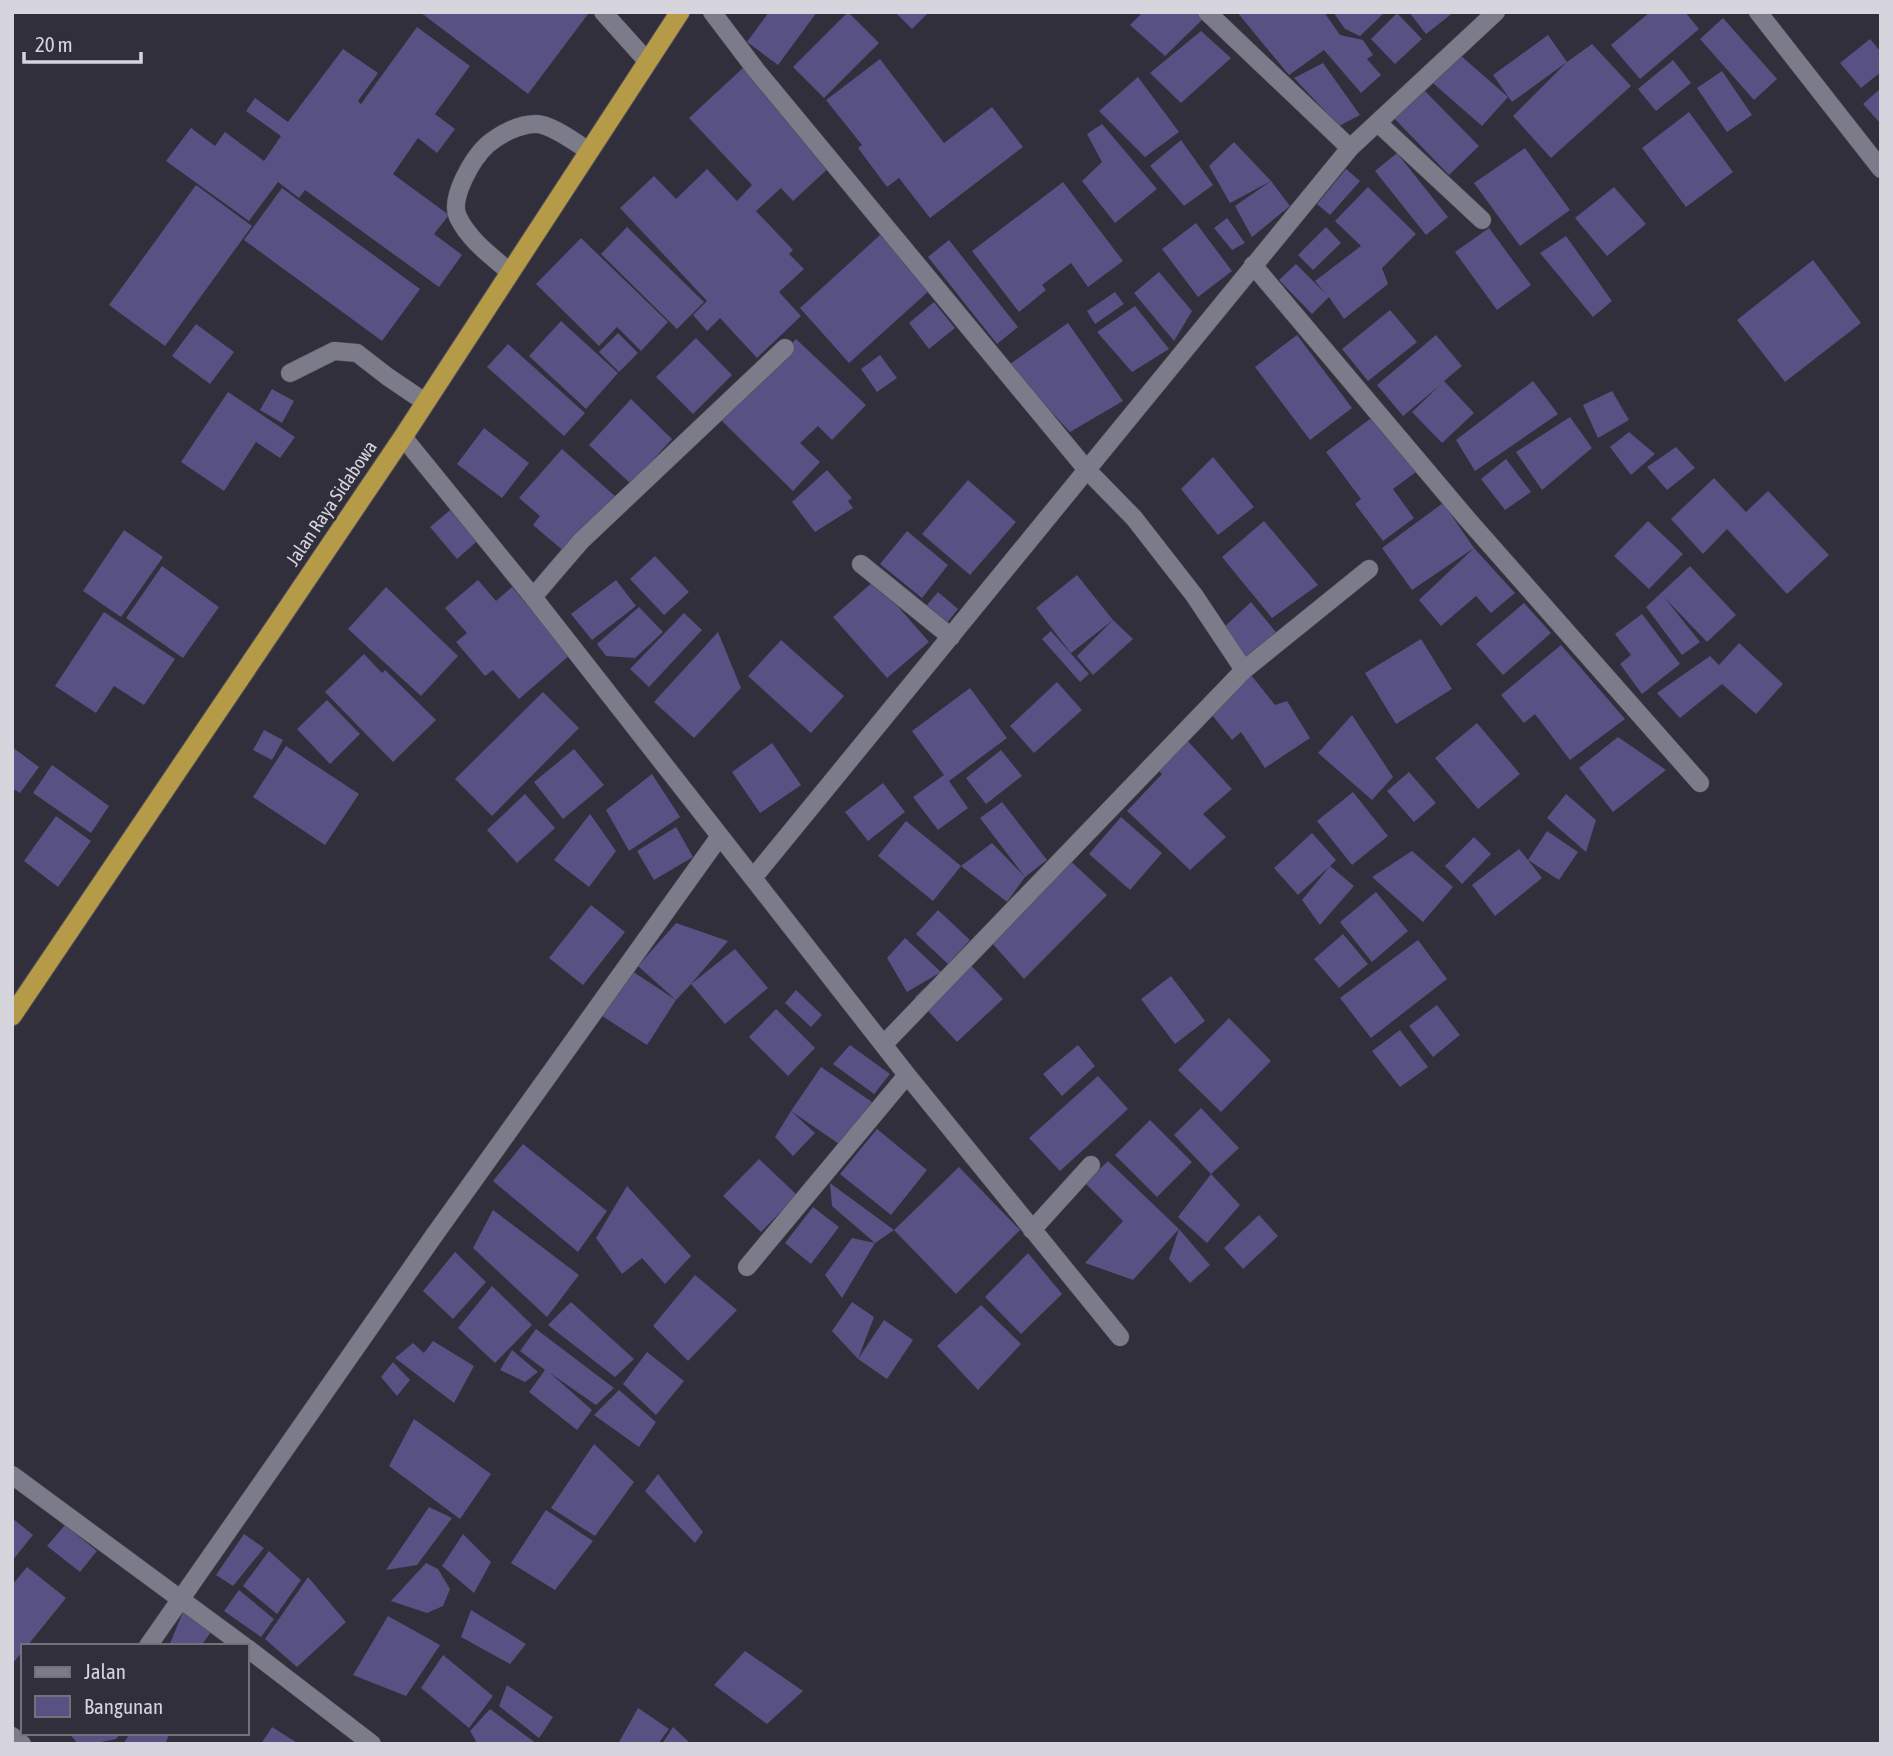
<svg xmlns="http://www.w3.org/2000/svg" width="1893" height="1756" viewBox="0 0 1893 1756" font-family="'Asap Condensed',sans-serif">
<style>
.building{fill:#585184}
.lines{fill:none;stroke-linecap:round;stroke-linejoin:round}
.service-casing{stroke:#4d4c56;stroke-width:19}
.minor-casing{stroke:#4d4c56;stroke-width:19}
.trunk-casing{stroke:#4d4c56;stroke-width:21}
.service{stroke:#7c7b8a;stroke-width:18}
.minor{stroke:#7c7b8a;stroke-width:18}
.trunk{stroke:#b59a48;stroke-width:19}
.labels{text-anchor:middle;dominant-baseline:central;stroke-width:5;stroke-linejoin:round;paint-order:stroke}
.street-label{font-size:19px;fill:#d6d5dd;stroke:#302f3b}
</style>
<rect width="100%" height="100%" fill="#302f3b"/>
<path class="building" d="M420,12h166l2,2 -60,80z
M769,12h48l-39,53 -31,-23z
M848,12l31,31 -55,55 -31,-31z
M895,12h34l-17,17z
M1143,12h67l-45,44 -35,-31z
M1237,12h87l16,23 23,5 10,15 -6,4 14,16 -20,18 -37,-43 -35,25z
M1333,12h52l-25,24 -15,-7z
M1409,12h45l-28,22z
M1650,12h35l14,17 -59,50 -29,-34z
M1397,13l25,26 -27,25 -24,-25z
M1723,18l54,61 -23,21 -54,-61z
M417,27l53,39 -35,48 20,15 -18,24 -19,-15 -25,36 56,41 -15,19 28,21 -23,32 -134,-97 -6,8 -21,-16 -29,39 -83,-60 25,-33 24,18 10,-14 39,29 17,-25 -35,-25 9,-13 33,24 55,-73 35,24 -20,28 3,3z
M1201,31l30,27 -50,45 -31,-30z
M1548,35l19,27 -55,40 -19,-27z
M1870,39l11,13v20l-20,16 -21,-25z
M1592,44l39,42 -80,72 -38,-42 54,-54z
M1452,48l56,49 -26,29 -56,-49z
M880,59l64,84 48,-36 31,40 -93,71 -31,-40 -12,9 -29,-39 4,-3 -36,-45z
M1673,60l18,23 -35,28 -18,-22z
M1323,63l37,52 -21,11 -45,-48z
M744,67l89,97 -40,37 -12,-13 -25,23 37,39 -4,4 15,15 -25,23 22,24 -44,42 -37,-40 -13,13 -14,-16 14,-14 -87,-93 34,-32 22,23 31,-30 30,32 15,-16 -63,-67z
M1722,71l30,44 -25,17 -30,-44z
M1138,77l41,55 -34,25 -46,-46z
M1421,87l58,59 -30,29 -57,-59z
M1881,88v36l-18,-20z
M1689,112l44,60 -47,35 -44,-59z
M1102,124l55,65 -42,34 -33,-42 20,-19 -15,-28z
M1181,140l32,45 -29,21 -34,-40z
M1234,142l37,39 -41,22 -21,-37z
M1525,148l45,62 -50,36 -46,-63z
M1397,153l51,64 -22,18 -51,-64z
M1346,169l14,12 -30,34 -13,-11z
M1271,181l19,25 -38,31 -17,-31z
M1063,182l60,79 -35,26 -17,-24 -29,22 4,5 -27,22 -47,-61z
M196,185l56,41 -87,120 -56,-41z
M1368,187l48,47 -34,34 6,16 -44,35 -15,-22 -17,17 -33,-34 17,-16 30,30 -11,-13 46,-35 -26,-25z
M1614,187l32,37 -39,32 -32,-38z
M282,188l138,101 -38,52 -138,-101z
M1227,218l18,25 -13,7 -18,-22z
M1196,223l36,48 -34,26 -36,-48z
M627,227l77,75 -27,27 -76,-75z
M1326,227l15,16 -28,27 -15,-15z
M1489,228l42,57 -34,25 -42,-58z
M880,235l50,55 -81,73 -49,-55z
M1566,236l46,65 -19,16 -53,-64z
M581,238l87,84 -27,29 -24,-24 -18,19 -63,-62z
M949,240l69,87 -21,17 -69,-87z
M1813,260l48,63 -76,59 -48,-62z
M1159,272l33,39 -18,30 -40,-48z
M1115,292l9,12 -29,20 -8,-13z
M934,302l21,26 -26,21 -20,-26z
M1135,306l34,43 -37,23 -35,-40z
M1390,310l27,32 -49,39 -26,-32z
M561,321l57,52 -32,36 -57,-53z
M1068,323l55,78 -53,31 -43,-46 -17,-22z
M196,324l38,28 -24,32 -38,-28z
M618,333l20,20 -19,19 -20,-20z
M1297,335l55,73 -42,32 -55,-73z
M1436,335l26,31 -18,15 30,32 -32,30 -30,-31 27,-26 -36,30 -26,-31z
M696,338l36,37 -39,39 -37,-37z
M796,339l70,66 -34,35 -14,-14 -18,17 20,19 -27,29 -74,-73z
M508,344l77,69 -21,23 -77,-69z
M880,355l17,23 -20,14 -16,-23z
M1533,381l25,33 -83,57 -19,-31z
M272,389l22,12 -12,22 -22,-13z
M1612,391l17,29 -31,18 -15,-33z
M228,392l67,45 -15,21 -24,-16 -32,49 -43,-29z
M631,399l41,40 -41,45 -42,-39z
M1374,416l42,56 -23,17 21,29 -31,23 -28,-37 6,-5 -35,-47z
M1570,417l22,31 -50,42 -26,-38z
M484,428l45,35 -27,35 -45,-34z
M1629,432l26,22 -24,21 -21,-28z
M1676,447l19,21 -28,22 -20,-23z
M562,449l54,48 -50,56 -33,-28 7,-9 -21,-18z
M1213,457l41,50 -36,28 -37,-46z
M1506,459l25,33 -26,18 -24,-31z
M827,470l25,28 -4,3 5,7 -38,24 -23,-30z
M1714,478l32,34 22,-21 61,64 -42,39 -60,-65 -24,25 -32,-35z
M968,480l48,42 -46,53 -48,-41z
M1443,503l31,45 -62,42 -30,-42z
M455,506l27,31 -25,22 -27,-32z
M1264,521l54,64 -46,33 -50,-61z
M1648,521l35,33 -34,35 -35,-33z
M124,530l39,27 -42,60 -38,-26z
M907,531l41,34 -26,33 -42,-34z
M1474,548l41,45 -24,20 -15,-17 -35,30 -22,-26z
M655,556l34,36 -25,23 -34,-36z
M162,566l57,41 -36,51 -57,-40z
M1690,566l46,49 -29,27 -43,-45 36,45 -18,13 -36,-48z
M1077,575l36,45 -42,33 -35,-45z
M478,580l18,21 16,-14 58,68 -51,44 -26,-29 -8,6 -29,-34 11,-9 -22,-25z
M616,580l20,26 -44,34 -21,-26z
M875,580l54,62 -42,36 -54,-61z
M386,587l72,69 -37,40 -73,-67z
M938,592l20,17 -16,20 -21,-17z
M1251,602l29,35 -35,25 -24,-32z
M1524,603l27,30 -48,42 -27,-31z
M639,607l24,25 -28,26 -29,-2 -9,-12z
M104,612l71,47 -31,46 -30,-19 -18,27 -41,-27z
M684,613l18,17 -53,57 -19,-18z
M1642,614l38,50 -38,30 -22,-30 11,-9 -16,-21z
M1113,620l20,19 -40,36 -16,-19z
M1051,631l38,43 -9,8 -38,-43z
M718,632l23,56 -47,50 -40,-36z
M1421,639l31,50 -56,35 -31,-51z
M781,640l63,56 -33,37 -63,-57z
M1739,643l44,41 -27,30 -34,-30 -42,34 -23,-25 53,-37 9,9z
M1561,645l64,74 -55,41 -35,-46 -11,9 -23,-28z
M364,654l18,19 3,-3 51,50 -43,42 -68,-70z
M1247,670l28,35 12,-4 23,37 -45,30 -24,-36 -9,8 -28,-35z
M1057,682l25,28 -48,43 -24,-27z
M970,688l37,50 -58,43 19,27 -30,22 -25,-33 31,-22 -32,-44z
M543,692l36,36 -87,88 -37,-37z
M327,700l33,34 -30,30 -33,-35z
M1352,715l41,62 -21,23 -54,-47z
M1477,723l43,51 -42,35 -43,-51z
M264,730l19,10 -11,20 -19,-10z
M1184,737l48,52 -29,25 23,23 -36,33 -63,-59 35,-37 -7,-7z
M1618,737l48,33 -53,42 -34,-44z
M772,743l29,42 -41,28 -28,-41z
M286,746l73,48 -34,51 -72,-48z
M12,747l27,20 -19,26 -8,-5z
M574,749l30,36 -41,34 -29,-37z
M1001,750l21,26 -36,28 -20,-26z
M52,765l57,41 -18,27 -58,-40z
M1409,772l27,31 -22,19 -27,-31z
M652,774l28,43 -51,34 -23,-41z
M883,783l22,29 -37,29 -23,-29z
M1353,792l35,44 -36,29 -35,-44z
M525,794l30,34 -38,35 -30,-33z
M1566,794l30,26 -10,32 -39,-34z
M1002,802l45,58 -22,17 -18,25 -46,-36 31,-23 33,34 -45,-59z
M590,814l26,37 -27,36 -35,-27z
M56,816l35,25 -33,46 -34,-26z
M1121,817l41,36 -32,37 -41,-36z
M906,821l55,45 -28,35 -55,-45z
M676,827l17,30 -39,23 -17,-29z
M1547,831l31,21 -19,28 -31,-20 14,18 -47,38 -23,-31 47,-36 9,11z
M1312,833l24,27 -6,6 24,20 -34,39 -18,-25 28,-34 -32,29 -24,-27z
M1474,837l17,17 -29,30 -17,-18z
M1412,851l41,36 -30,35 -51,-45z
M1063,854l44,41 -83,84 -40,-45z
M1376,892l32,39 -36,31 -32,-40z
M591,905l34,27 -42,53 -34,-27z
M938,910l32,30 -22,24 12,-10 43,45 -46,43 -42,-45 26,-25 -34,20 -20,-34 18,-20 36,34 7,-8 -32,-30z
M676,923l52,18 -37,43 44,-35 33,39 -43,36 -34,-40 -15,16 -29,45 -48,-31 30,-45 47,31 -38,-34z
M1343,934l25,30 -29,24 -25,-29z
M1418,940l29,39 -76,59 -31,-40z
M1171,976l34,45 -30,23 -34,-45z
M796,990l26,25 -11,12 -26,-24z
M1437,1005l23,30 -27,22 -24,-31z
M776,1009l39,39 -27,28 -39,-39z
M1229,1018l42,43 -50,51 -43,-42z
M1400,1030l28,37 -28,20 -28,-36z
M850,1045l40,29 -16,20 -41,-30z
M1078,1045l17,21 -33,30 -19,-22z
M821,1067l51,35 -30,44 -51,-35 24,22 -22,23 -18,-19 16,-26z
M1098,1076l30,33 -68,62 -31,-33z
M1201,1108l38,40 -28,26 -37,-39z
M1150,1120l42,42 -35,35 -42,-42z
M877,1129l50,41 -36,45 -51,-41z
M523,1144l84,67 -29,41 -85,-71z
M759,1159l38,36 -36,37 -38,-36z
M1108,1161l71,68 31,36 -20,18 -21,-24 10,-30 -46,51 -48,-17 38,-42 -38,-38z
M959,1167l61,63 -64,64 -62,-64z
M1211,1174l29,31 -33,38 -29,-26z
M830,1183l64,47 -19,13 -33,55 -17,-23 27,-37 23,5 -43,-37z
M627,1186l64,70 -26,28 -23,-26 -20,16 -26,-36z
M813,1207l26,20 -28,37 -26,-21z
M493,1210l86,65 -32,42 -74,-69z
M1259,1215l19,21 -35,33 -19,-21z
M455,1252l31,30 -33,37 -30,-28z
M1028,1253l34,41 -41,40 -36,-37z
M695,1275l42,35 -49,51 -35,-35z
M492,1286l40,39 -37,38 -37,-35z
M571,1302l63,57 -19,18 -67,-52z
M852,1302l22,15 -16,42 -26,-28z
M981,1305l40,39 -43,46 -41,-44z
M884,1320l29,20 -26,39 -29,-20z
M536,1329l78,59 -18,17 -46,-32 42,37 -15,20 -48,-38 16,-22 -25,-19z
M433,1341l41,25 -20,37 -59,-45 18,-15 11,10z
M512,1350l26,22 -13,10 -25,-12z
M647,1352l37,29 -28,34 -33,-31z
M393,1362l17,18 -13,16 -16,-19z
M619,1390l37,32 -17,25 -45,-32z
M414,1419l77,55 -31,45 -71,-53z
M594,1444l40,38 -39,54 -44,-28z
M658,1474l45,58 -8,11 -50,-52z
M429,1507l23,11 -35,47 -31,5z
M546,1510l47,31 -38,49 -44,-27z
M12,1518l21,17 -21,26z
M65,1525l32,26 -17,21 -33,-26z
M244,1534l20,14 -31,38 -17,-11z
M463,1534l28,28 -17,31 -32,-27z
M269,1551l32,29 -24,34 -34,-28z
M426,1563l12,6 12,20 -7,17 -16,7 -36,-12z
M27,1567l39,31 -39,48h-4v5l-11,13v-79z
M308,1577l38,45 -49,45 -32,-28z
M239,1590l35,29 -13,18 -37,-26z
M471,1610l55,34 -16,20 -49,-27z
M183,1612l28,20 -10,14h-32z
M388,1616l52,29 -34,51 -53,-21z
M745,1651l58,40 -36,33 -53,-39z
M443,1655l50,41 -24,32 -48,-40z
M507,1685l46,32 -14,21 -40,-32z
M638,1708l31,21 -11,15h-40z
M490,1709l47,35h-64l3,-3 -6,-10z
M272,1727l27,17h-38z
M673,1727l18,17h-29z
M69,1733h52l-5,6 -25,5h-13z
M130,1733h40l-5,11h-40l-1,-1z"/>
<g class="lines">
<g class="service-casing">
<path id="service" d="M510,272c-19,-16 -41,-32 -52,-55 -9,-19 15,-59 29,-72 13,-11 32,-21 49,-21 15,0 40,19 53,27
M290,373l44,-22 23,2 31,24 37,25"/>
</g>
<g class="minor-casing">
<path id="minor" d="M603,12l44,49
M712,12l44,58 331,400 47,48 60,77 50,75
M1207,12l143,136
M1758,12l123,157
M1378,123l104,97
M1253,265l216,256 231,262
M403,437l130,160 374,478 213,262
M861,564l90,73
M533,597l48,-56 204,-193
M753,878l597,-730 146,-136
M884,1044l360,-374 125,-101
M1032,1230l59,-65
M747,1267l160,-192
M12,1475l232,171
M148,1646l285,-409 287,-401
M247,1648l125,96
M12,1736l10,8"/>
</g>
<g class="trunk-casing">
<path id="trunk" d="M12,1016l391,-579 277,-425"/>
</g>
<use href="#service" class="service"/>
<use href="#minor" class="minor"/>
<use href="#trunk" class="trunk"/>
</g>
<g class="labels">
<g class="street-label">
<text transform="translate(331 503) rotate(-56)">Jalan Raya Sidabowa</text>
</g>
</g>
<rect width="1893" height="1756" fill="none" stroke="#d6d5dd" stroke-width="28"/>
<rect x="21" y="1644" width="228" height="91" fill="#302f3b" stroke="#72717c" stroke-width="2"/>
<rect x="35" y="1667" width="35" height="10" fill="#7c7b8a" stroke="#72717c" stroke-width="2"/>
<text x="84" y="1679" font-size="21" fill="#d6d5dd">Jalan</text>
<rect x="35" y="1696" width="35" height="21" fill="#585184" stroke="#72717c" stroke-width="2"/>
<text x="84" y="1714" font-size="21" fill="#d6d5dd">Bangunan</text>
<path d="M24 52v10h117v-10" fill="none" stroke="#d6d5dd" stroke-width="3.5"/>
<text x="35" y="52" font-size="21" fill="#d6d5dd" stroke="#302f3b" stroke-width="5" paint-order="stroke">20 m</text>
</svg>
